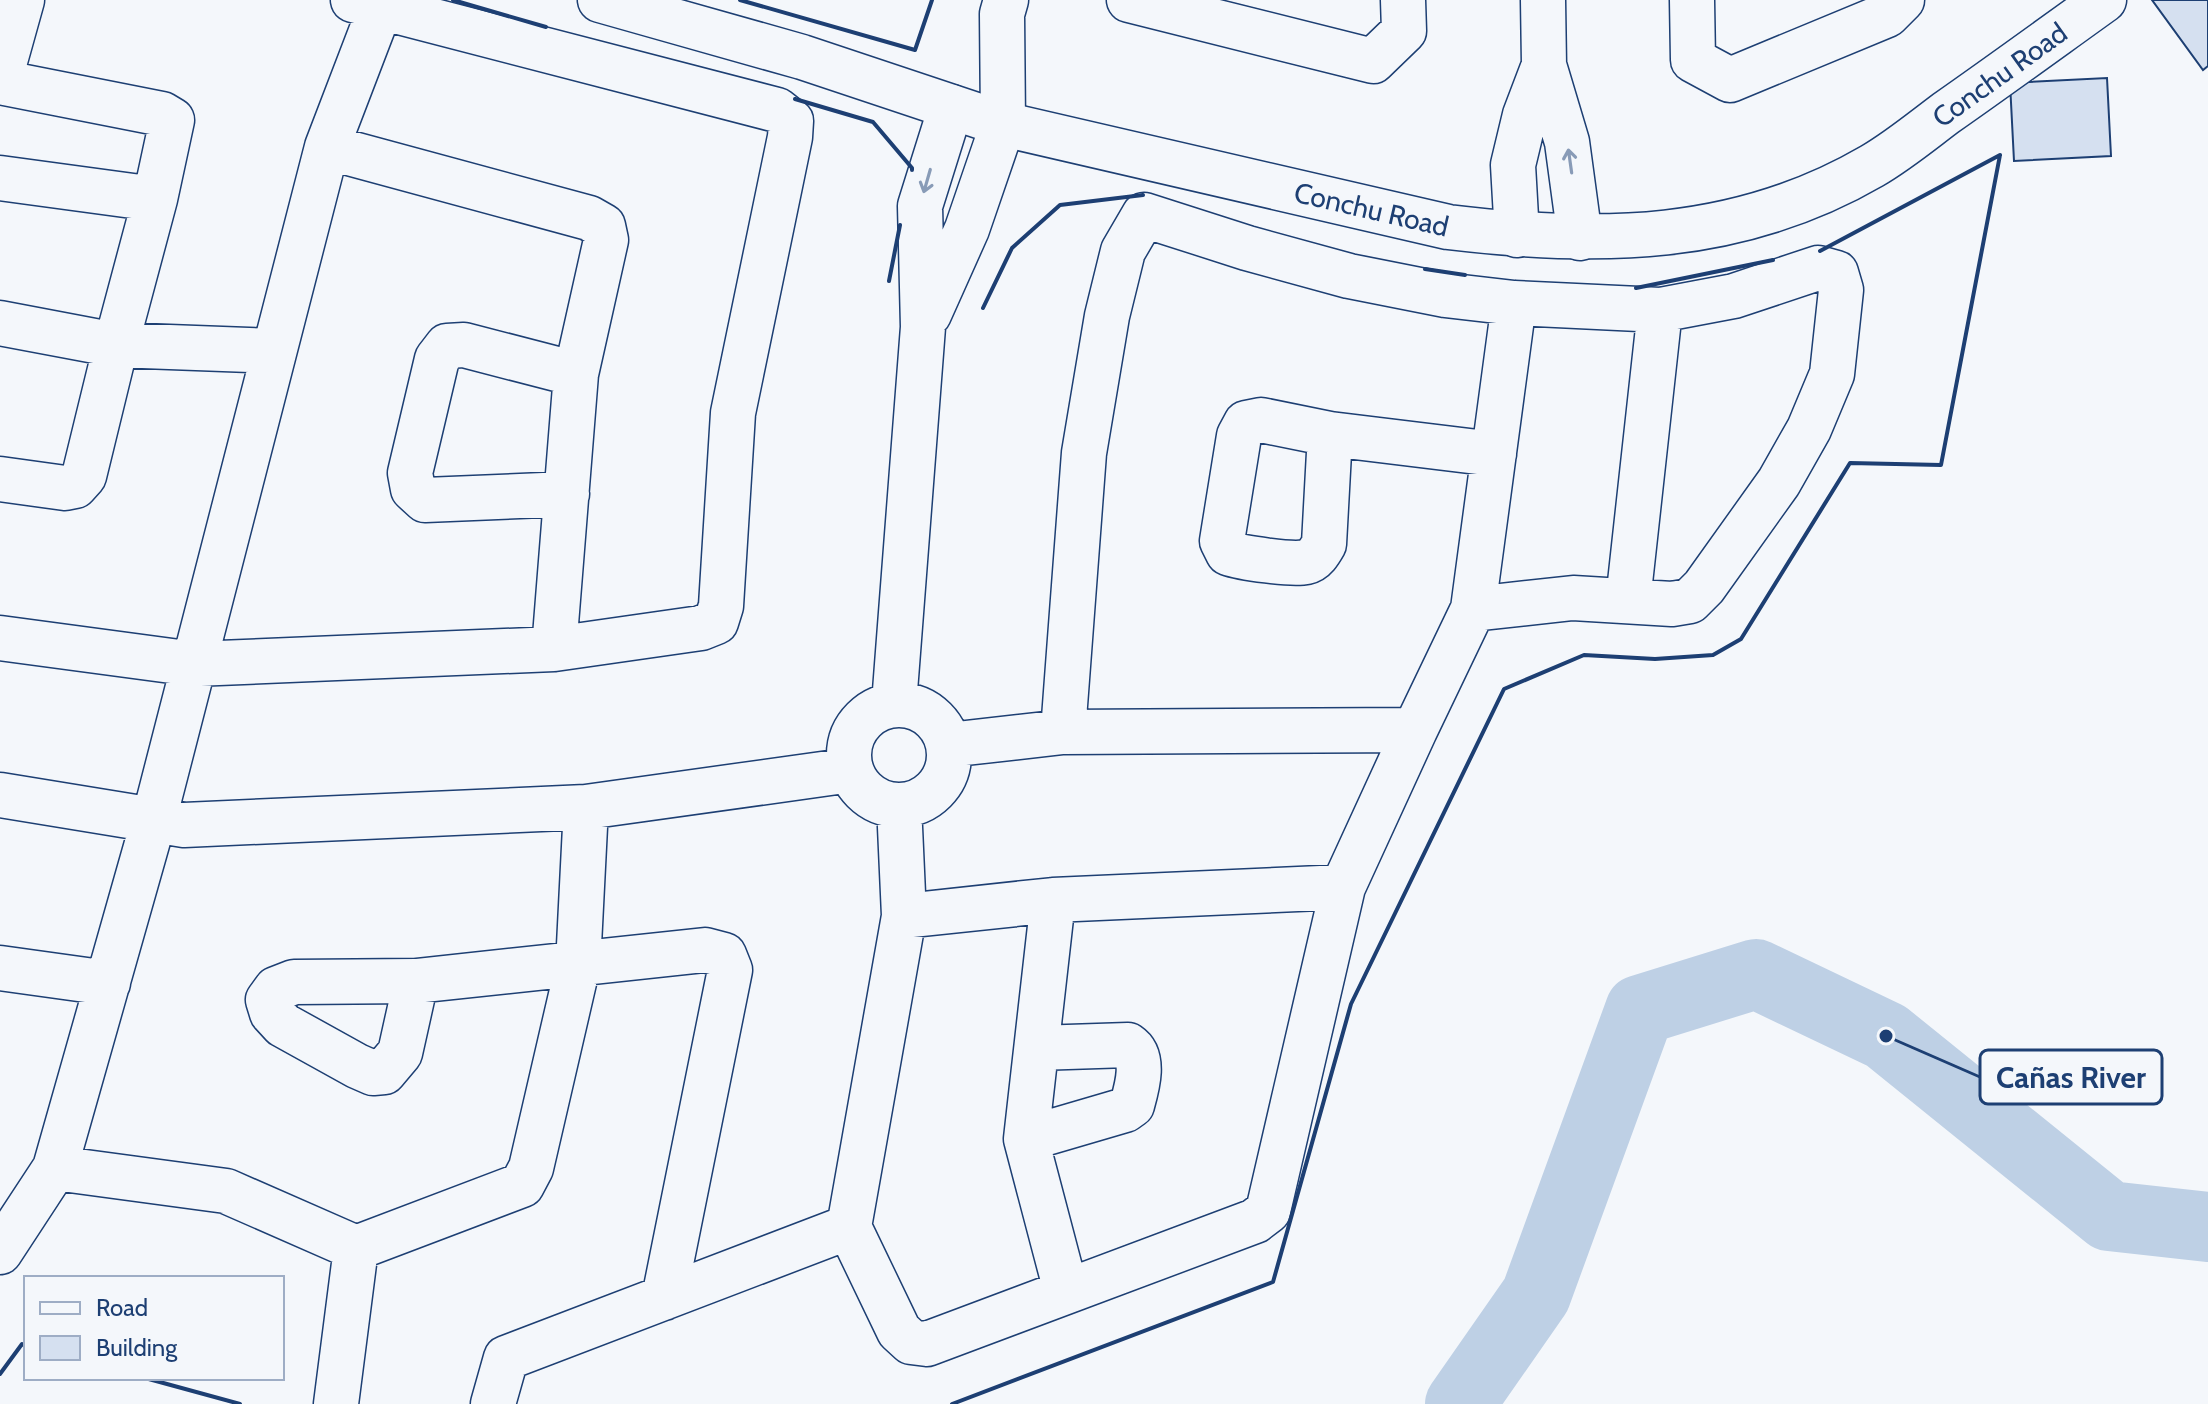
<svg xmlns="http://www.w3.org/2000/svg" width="2208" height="1404" viewBox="0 0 2208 1404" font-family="Cabin,sans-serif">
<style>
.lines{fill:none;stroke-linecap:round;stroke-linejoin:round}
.river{stroke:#bed0e5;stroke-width:70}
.building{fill:#d5e0f0;stroke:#1d3f73;stroke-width:2}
.minor-casing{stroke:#1d3f73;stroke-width:47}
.major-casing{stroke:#1d3f73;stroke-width:47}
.minor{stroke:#f4f7fb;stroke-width:44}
.major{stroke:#f4f7fb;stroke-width:44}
.wall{stroke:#1d3f73;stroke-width:4}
.oneway{stroke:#889bb7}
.labels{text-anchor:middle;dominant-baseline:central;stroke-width:6;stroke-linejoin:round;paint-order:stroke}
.street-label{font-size:28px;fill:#1d3f73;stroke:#f4f7fb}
.leader{fill:none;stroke:#1d3f73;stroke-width:3}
.callout-dot{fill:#1d3f73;stroke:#f4f7fb;stroke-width:3}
.callout{fill:#f4f7fb;stroke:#1d3f73;stroke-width:3}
.callout-label{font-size:30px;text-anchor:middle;font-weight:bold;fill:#1d3f73}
</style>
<rect width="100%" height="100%" fill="#f4f7fb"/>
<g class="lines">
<path class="river" d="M1460,1404l76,-109 104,-285 116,-36 130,62 223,180 99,11"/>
</g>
<path class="building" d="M2152,0h56v66l-5,4z
M2107,78l4,78 -97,5 -4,-78z"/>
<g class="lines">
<g class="minor-casing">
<path id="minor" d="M1129,0l244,61 31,-30 -1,-31
M1543,0l1,65 23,77 13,96
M1692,0l1,60 37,20 157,-65 15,-15
M0,79l22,-79
M0,82l162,32 10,6 -17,79 -39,146 -32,131 -9,10 -10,2 -65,-9
M327,147l262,71 14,8 3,14 -30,134 -22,275
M0,178l155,21
M1517,235l-4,-70 12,-50 19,-50
M929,314l38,-85 36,-105 -1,-110 4,-14
M0,323l116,22 158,6
M1330,434l-6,110c-4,7 -9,16 -18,18 -14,3 -64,-4 -78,-9l-6,-12 17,-105 7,-13 15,-3 69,14 164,20
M567,494l-142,6 -12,-11 -3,-16 27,-114 10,-13 17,-1 112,29
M1628,601l32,-291
M1473,609l41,-306
M0,638l194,26 360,-15 147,-21 15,-6 5,-16 12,-193 57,-276 1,-16 -14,-11 -424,-110
M894,704l29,-377 -3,-121 31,-99
M849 755a50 50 0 1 1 100 0a50 50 0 1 1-100 0Z
M948,745l115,-13 352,-2 58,-121 100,-11 99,6 18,-3 14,-14 75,-105 30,-53 23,-55 9,-84 -5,-17 -18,-5 -84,28 -74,14 -146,-7 -69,-8 -96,-19 -102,-28 -103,-33 -21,36 -16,65 -23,137 -21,279
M0,795l184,30 402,-18
M899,805l5,111 -55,311 50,104 12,11 16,2 328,-123 13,-10 75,-324 72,-157
M1053,900l-27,239 40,152
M904,916l149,-16 290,-13
M0,968l108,15
M416,981l-16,72 -16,19 -11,1 -16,-7 -74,-41 -11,-12 -4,-13 8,-11 18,-7 122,-1 289,-31 19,5 6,15 -66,328
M1026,1139l99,-29 7,-5c5,-18 14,-48 -4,-60l-91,3
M55,1168l171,23 130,57 166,-63 9,-17 47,-203 8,-158 265,-37
M0,1252l55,-84 99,-349 173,-672 54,-141
M336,1404l20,-156
M493,1404l13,-46 343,-131"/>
</g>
<g class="major-casing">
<g id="major">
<path id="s1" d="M600,0l202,57 201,67 445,103c150,18 290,17 424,-61 26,-15 50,-35 74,-53 53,-37 105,-75 158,-113"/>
</g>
</g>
<use href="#minor" class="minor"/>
<use href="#major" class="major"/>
<path class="wall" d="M453,0l93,27
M740,0l175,50 17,-50
M795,99l78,23 39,46v2
M1820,251l180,-96
M1425,269l40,6
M889,281l11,-56
M1636,288l137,-28
M983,308l29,-60 48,-43 83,-10
M0,1374l22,-30 4,2
M145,1378l95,26
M952,1404l321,-122 78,-278 153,-315 80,-34 71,4 58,-4 28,-16 109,-176 91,2 59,-310"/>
</g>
<defs><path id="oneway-shaft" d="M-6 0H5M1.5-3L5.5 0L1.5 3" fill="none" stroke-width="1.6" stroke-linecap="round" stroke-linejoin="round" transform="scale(2)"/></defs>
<g class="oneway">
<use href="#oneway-shaft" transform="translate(1570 161) rotate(-98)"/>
<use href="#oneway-shaft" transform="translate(927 181) rotate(106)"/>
</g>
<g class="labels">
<g class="street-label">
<text stroke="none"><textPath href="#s1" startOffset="1472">Conchu Road</textPath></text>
<text stroke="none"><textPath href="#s1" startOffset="800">Conchu Road</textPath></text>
</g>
</g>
<path class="leader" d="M1886 1036L1980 1077"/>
<circle class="callout-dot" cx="1886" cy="1036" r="8"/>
<rect class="callout" x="1980" y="1050" width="182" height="54" rx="8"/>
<g class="callout-label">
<text x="2071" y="1088">Cañas River</text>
</g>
<rect x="24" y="1276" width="260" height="104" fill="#f4f7fb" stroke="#9eadc5" stroke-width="2"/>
<rect x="40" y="1302" width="40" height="12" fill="#f4f7fb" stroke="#9eadc5" stroke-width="2"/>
<text x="96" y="1316" font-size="24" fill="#1d3f73">Road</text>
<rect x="40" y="1336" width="40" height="24" fill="#d5e0f0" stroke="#9eadc5" stroke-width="2"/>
<text x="96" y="1356" font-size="24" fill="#1d3f73">Building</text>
</svg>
